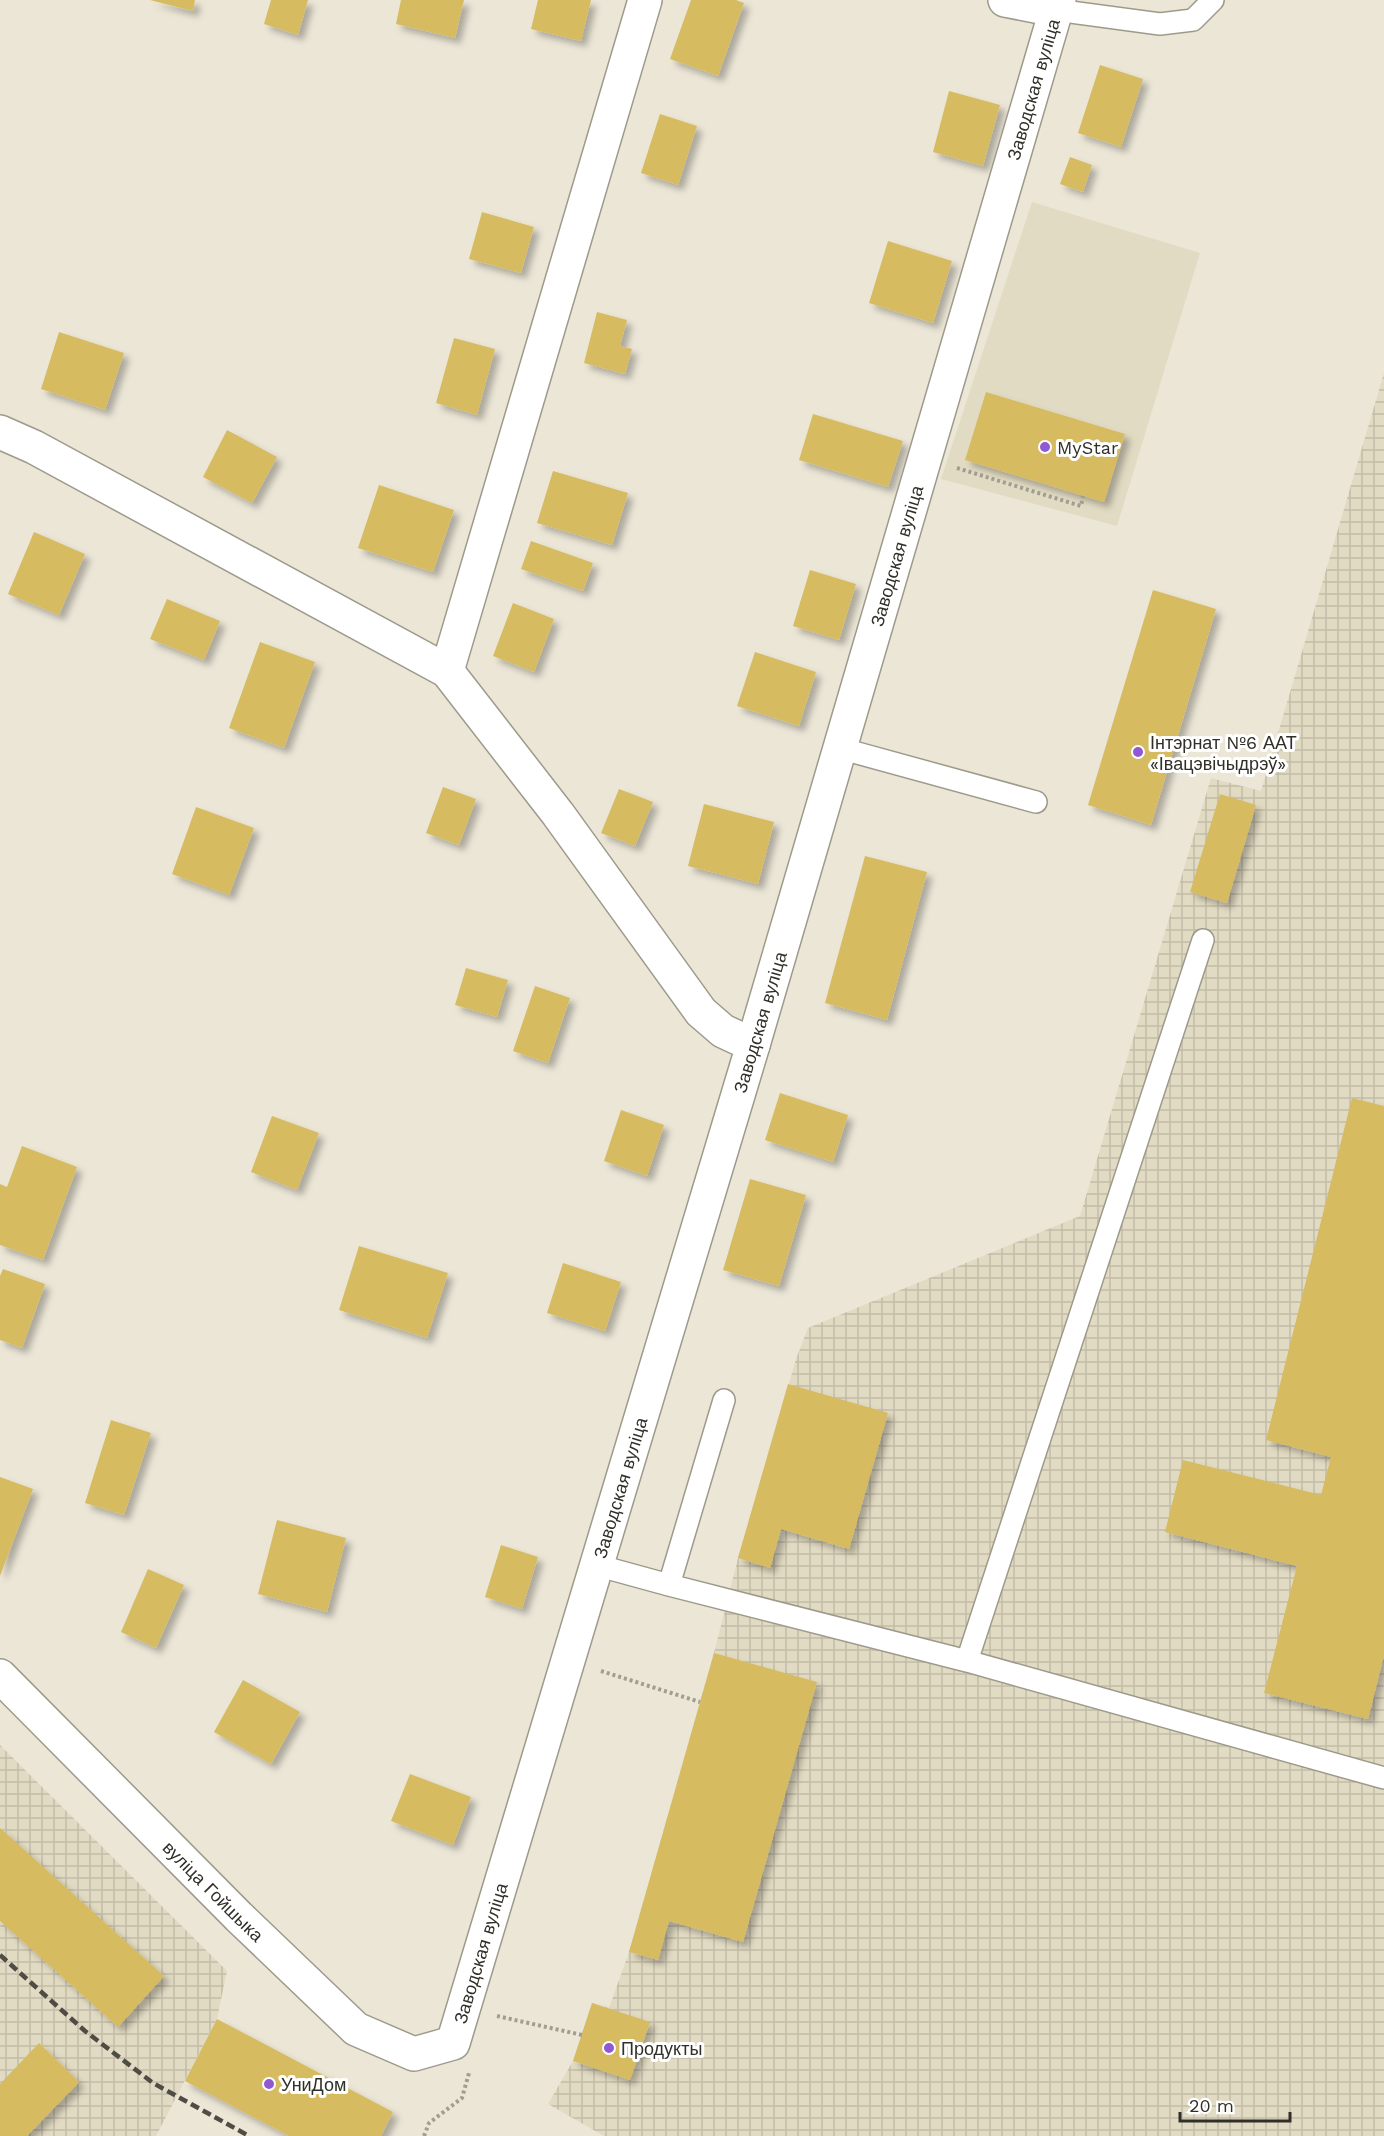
<svg xmlns="http://www.w3.org/2000/svg" width="1384" height="2136" viewBox="0 0 1384 2136" font-family="'Work Sans',sans-serif">
<style>
.built{fill:#e2dbc3}
.industrial{fill:url(#industrial-grid)}
.building{fill:#d6bb61;filter:url(#shadow)}
.lines{fill:none;stroke-linecap:round;stroke-linejoin:round}
.lane-casing{stroke:#9e9a8b;stroke-width:24}
.street-casing{stroke:#9e9a8b;stroke-width:36}
.path{stroke:#a19d91;stroke-width:4;stroke-dasharray:3 3;stroke-linecap:butt}
.lane{stroke:#fff;stroke-width:21}
.street{stroke:#fff;stroke-width:33}
.rail{stroke:#4e4c44;stroke-width:4.5;stroke-dasharray:9 4.5;stroke-linecap:butt}
.poi-dot{fill:#9159d1;stroke:#fff;stroke-width:2}
.labels{text-anchor:middle;dominant-baseline:central;stroke-width:6;stroke-linejoin:round;paint-order:stroke}
.street-label{font-size:18px;fill:#302f28;stroke:#fff}
.poi-label{font-size:18px;fill:#302f28;stroke:#fff;text-anchor:start}
</style>
<defs>
<pattern id="industrial-grid" width="8" height="8" patternUnits="userSpaceOnUse" patternTransform="scale(1.5)"><rect width="8" height="8" fill="#e2dbc3"/><path d="M0 4h8M4 0v8" fill="none" stroke="#c2bca8"/></pattern>
<filter id="shadow"><feDropShadow dx="5.5" dy="5.5" stdDeviation="3" flood-color="#0004"/></filter>
</defs>
<rect width="100%" height="100%" fill="#ebe6d6"/>
<path class="built" d="M1032,202l168,51 -83,273 -176,-47z"/>
<path class="industrial" d="M1384,373v1763h-780l-56,-32 25,-43 19,-58 17,5 20,-56 85,-299 24,-95 58,-199 12,-31 272,-112 131,-438 50,13z
M0,1745l227,226 -10,48 -61,117h-156z"/>
<path class="building" d="M150,0h45l-2,11z
M271,0h37l-10,35 -34,-11z
M401,0h63l-9,38 -59,-14z
M538,0h53l-10,41 -50,-12z
M691,0h45l8,3 -26,73 -48,-17z
M1100,65l43,14 -22,68 -43,-14z
M949,91l51,14 -17,61 -50,-14z
M660,114l37,12 -19,59 -37,-12z
M1070,157l22,8 -9,27 -23,-8z
M482,212l52,15 -13,46 -52,-14z
M888,241l64,20 -19,62 -64,-20z
M597,312l30,8 -7,26 12,3 -7,25 -41,-11z
M59,332l65,21 -19,57 -64,-21z
M454,338l41,11 -18,66 -41,-12z
M986,392l139,42 -21,68 -139,-42z
M813,414l90,27 -15,46 -89,-27z
M227,430l50,27 -25,46 -49,-26z
M553,471l75,22 -16,52 -75,-22z
M379,485l75,25 -21,62 -75,-24z
M34,532l51,22 -26,61 -51,-21z
M531,541l62,22 -10,28 -62,-22z
M810,570l46,14 -17,56 -46,-14z
M1153,590l63,19 -65,216 -63,-20z
M167,599l53,22 -16,39 -54,-21z
M513,603l41,16 -20,53 -41,-16z
M260,642l55,20 -31,86 -55,-20z
M755,652l61,20 -17,54 -62,-20z
M443,787l33,12 -17,46 -33,-12z
M619,789l34,13 -18,44 -34,-13z
M1220,794l36,11 -29,98 -37,-11z
M704,804l70,18 -16,62 -70,-18z
M196,807l58,21 -25,67 -57,-21z
M865,856l62,16 -40,148 -62,-17z
M466,968l42,12 -11,37 -42,-12z
M535,986l35,12 -22,65 -35,-12z
M780,1093l68,22 -15,47 -68,-22z
M1352,1098l32,8v549l-16,64 -104,-26 33,-127 -132,-34 18,-72 138,35 10,-38 -65,-17z
M621,1110l43,15 -17,51 -43,-15z
M272,1116l47,17 -22,57 -46,-18z
M22,1146l55,21 -34,93 -43,-15v-61l7,3z
M750,1179l56,16 -27,91 -56,-16z
M359,1246l89,27 -21,65 -88,-28z
M563,1263l58,19 -16,49 -58,-18z
M3,1269l42,15 -23,64 -22,-8v-64z
M788,1384l100,29 -39,136 -68,-20 -11,39 -32,-10z
M111,1420l40,13 -27,82 -39,-12z
M0,1477l33,12 -33,87z
M277,1520l69,18 -19,74 -69,-18z
M501,1545l37,12 -16,52 -37,-12z
M148,1569l36,16 -28,63 -35,-16z
M714,1653l103,29 -74,260 -74,-21 -11,39 -29,-8z
M243,1680l57,32 -29,52 -57,-32z
M410,1774l61,23 -18,48 -62,-24z
M0,1828l164,148 -46,51 -118,-106z
M592,2003l58,19 -20,58 -57,-19z
M217,2019l176,93 -12,24h-92l-104,-55z
M39,2043l40,39 -52,54h-27v-52z"/>
<g class="lines">
<g class="lane-casing">
<path id="lane" d="M1056,10l104,14 33,-4 20,-20
M839,748l197,54
M596,1565l73,20 298,76 417,117
M669,1585l55,-185
M967,1661l236,-721"/>
</g>
<g class="street-casing">
<g id="street">
<path d="M1005,0l51,10"/>
<path d="M0,432l34,15 413,224 111,143 143,198 22,19 30,14"/>
<path d="M447,671l198,-671"/>
<path id="s1" d="M0,1676l239,241 117,112 58,25 39,-11 300,-998 306,-1045"/>
</g>
</g>
<path class="path" d="M957,468l124,38 2,-10
M601,1671l99,31
M497,2016l85,19
M424,2136l5,-13 33,-25 7,-25"/>
<use href="#lane" class="lane"/>
<use href="#street" class="street"/>
<path class="rail" d="M0,1955l85,76 68,52 96,53"/>
</g>
<g class="poi-dot">
<circle cx="1045" cy="447" r="6"/>
<circle cx="1138" cy="752" r="6"/>
<circle cx="609" cy="2048" r="6"/>
<circle cx="269" cy="2084" r="6"/>
</g>
<g class="labels">
<g class="street-label">
<text stroke="none"><textPath href="#s1" startOffset="2643">Заводская вуліца</textPath></text>
<text stroke="none"><textPath href="#s1" startOffset="2157">Заводская вуліца</textPath></text>
<text stroke="none"><textPath href="#s1" startOffset="1671">Заводская вуліца</textPath></text>
<text stroke="none"><textPath href="#s1" startOffset="1185">Заводская вуліца</textPath></text>
<text stroke="none"><textPath href="#s1" startOffset="303">вуліца Гойшыка</textPath></text>
<text stroke="none"><textPath href="#s1" startOffset="699">Заводская вуліца</textPath></text>
</g>
<g class="poi-label">
<text x="1057" y="447">MyStar</text>
<text x="1150" y="742">Інтэрнат №6 ААТ<tspan x="1150" dy="21">«Івацэвічыдрэў»</tspan></text>
<text x="621" y="2048">Продукты</text>
<text x="281" y="2084">УниДом</text>
</g>
</g>
<path d="M1180 2112v9h110v-9" fill="none" stroke="#302f28" stroke-width="3"/>
<text x="1189" y="2112" font-size="18" fill="#302f28" stroke="#ffffff" stroke-width="4.5" paint-order="stroke">20 m</text>
</svg>
